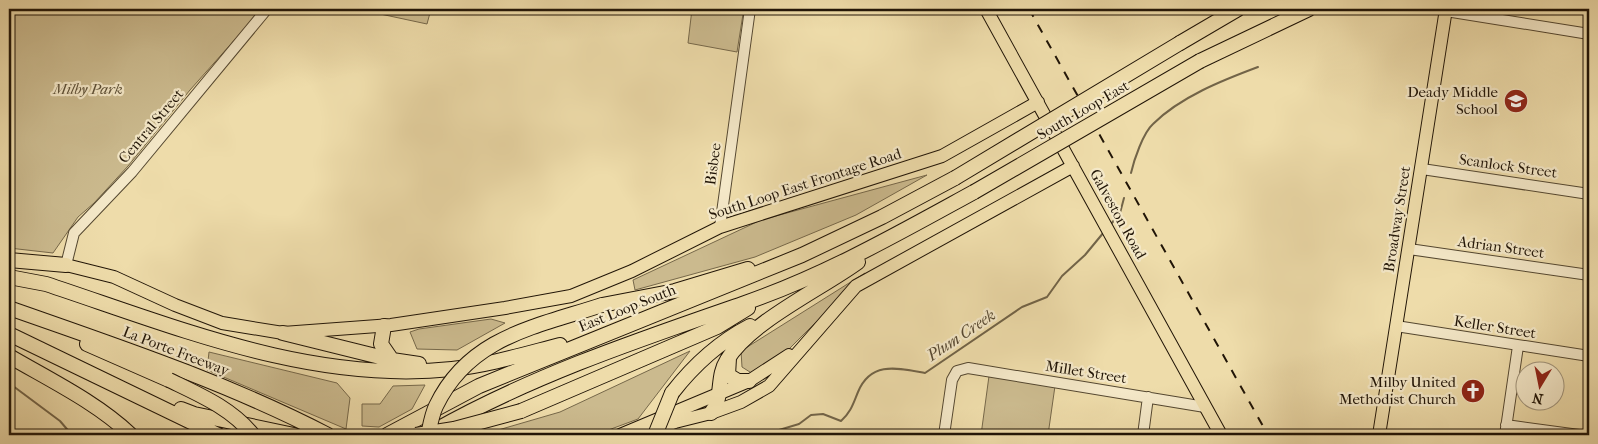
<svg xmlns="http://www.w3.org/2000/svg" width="1598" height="444" viewBox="0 0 1598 444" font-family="'IM FELL French Canon',serif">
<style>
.green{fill:#cbba8e;stroke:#76684a}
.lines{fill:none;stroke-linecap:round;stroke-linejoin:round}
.stream{stroke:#726448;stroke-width:2}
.minor-casing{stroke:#544730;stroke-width:12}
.major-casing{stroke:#211507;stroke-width:14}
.highway-casing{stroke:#211507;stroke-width:16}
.minor{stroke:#f4e8c8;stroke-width:10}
.major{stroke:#eedcaa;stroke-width:12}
.highway{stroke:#eedcaa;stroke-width:14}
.rail{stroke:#211507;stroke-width:2;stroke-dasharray:9 9;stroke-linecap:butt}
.highway-bridge-casing{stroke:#211507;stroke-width:16;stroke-linecap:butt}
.highway-bridge{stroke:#eedcaa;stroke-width:14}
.labels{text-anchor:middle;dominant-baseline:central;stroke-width:4.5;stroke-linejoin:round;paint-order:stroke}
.park-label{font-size:15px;font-style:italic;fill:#5c4f36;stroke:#f4e8c8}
.poi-label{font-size:15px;fill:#211507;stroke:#f4e8c8;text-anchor:end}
.street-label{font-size:15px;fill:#211507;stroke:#f4e8c8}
.water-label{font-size:16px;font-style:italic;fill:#574932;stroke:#f4e8c8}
</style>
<rect width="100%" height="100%" fill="#eedcaa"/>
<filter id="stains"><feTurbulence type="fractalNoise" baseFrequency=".004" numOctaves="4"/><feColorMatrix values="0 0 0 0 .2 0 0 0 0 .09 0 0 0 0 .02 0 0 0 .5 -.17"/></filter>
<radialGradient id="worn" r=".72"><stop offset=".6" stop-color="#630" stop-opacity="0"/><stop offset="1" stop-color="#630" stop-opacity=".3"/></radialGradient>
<path class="green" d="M9,9h253l-72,81 -62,76 -34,37 -16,14 -25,36 -44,-5z
M357,9h74l-4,15z
M692,9l51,5 -6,38 -49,-9z
M927,175l-71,40 -101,42 -120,33 -2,-10 128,-60z
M865,273l-85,85 -27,16 -11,-7 -1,-16z
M491,319l14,4 -48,27 -40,-1 -7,-17 9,-3z
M690,351l-52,68 -43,16h-114l79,-23z
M209,352l128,31 13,15 -4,31 -139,-59z
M989,376l66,10 -7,49h-67z
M425,385l-13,24 -33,18 -17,-1v-22h18l13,-18z"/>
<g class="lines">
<path class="stream" d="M1131,173c3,-13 12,-40 22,-49 27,-27 70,-44 105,-57
M1111,224l9,-11 4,-15
M9,383l51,38 12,14
M762,435l37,-11 12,-9 12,-1 18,7c10,-9 12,-17 17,-29 13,-31 39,-24 67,-19l97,-66 25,-10 15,-21 23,-21 19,-23"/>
<g class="minor-casing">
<path id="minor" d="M1446,11l143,23
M1422,169l167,25
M720,227l30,-218
M1409,249l180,26
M66,265l8,-32 58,-61 135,-163
M1396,326l193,30
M1506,425l73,10
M944,435l8,-55 5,-9 11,-3 237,39
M1143,435l5,-38
M1505,435l13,-89"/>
</g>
<g class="major-casing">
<path id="major" d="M986,9l235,426
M66,265l48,12 61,28 47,18 61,10 108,-8 114,-17 66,-12 61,-25 88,-44 222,-71 96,-54
M620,435l129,-54 40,-26
M639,435l36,-13 36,-9 30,-11 28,-16 87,-100 217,-120
M1379,435l67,-426"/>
</g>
<g class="highway-casing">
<path id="highway" d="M1180,43l58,-34
M1200,61l109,-52
M9,260l57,5
M9,277l37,7c130,43 266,100 406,85 37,-4 73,-15 108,-24
M602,305l73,-14 73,-22
M9,308c108,38 217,74 319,127
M384,326l-3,18 11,16
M283,333l109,27 27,4
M9,334l209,101
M87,344l82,36
M9,356c41,24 87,46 122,79
M729,358l-1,17 10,6h11
M672,393c21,-27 47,-51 78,-67
M181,409l13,5 100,21
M521,411l196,-84 31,-19
M711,413c13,-16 5,-36 16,-53 23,-38 94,-71 131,-98
M434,431c97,-55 204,-91 308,-127 82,-28 157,-71 232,-112
M387,435l92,-49 323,-131 80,-38 73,-39"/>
</g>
<use href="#minor" class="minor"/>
<use href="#major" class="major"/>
<use href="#highway" class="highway"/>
<path class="rail" d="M1029,9l239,426"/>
<g class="highway-bridge-casing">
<path id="highway-bridge" d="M955,178l225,-135
M974,192l226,-131
M169,380c31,15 62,28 84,55
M416,435l38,-6 67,-18
M428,435c2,-9 4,-21 8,-29 33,-69 99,-79 166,-101
M655,435l17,-42"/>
</g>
<use href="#highway-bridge" class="highway-bridge"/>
</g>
<defs>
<g id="school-disc" transform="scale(1.25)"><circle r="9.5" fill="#8f2418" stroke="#f4e8c8"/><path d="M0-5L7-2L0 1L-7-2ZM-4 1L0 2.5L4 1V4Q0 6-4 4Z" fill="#fff"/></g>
<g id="church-disc" transform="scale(1.25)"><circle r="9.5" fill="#8f2418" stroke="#f4e8c8"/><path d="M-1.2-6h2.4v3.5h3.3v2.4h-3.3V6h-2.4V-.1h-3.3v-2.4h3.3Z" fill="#fff"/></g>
</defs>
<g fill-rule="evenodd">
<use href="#school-disc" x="1516" y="101"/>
<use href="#church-disc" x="1473" y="391"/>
</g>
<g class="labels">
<g class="park-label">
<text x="88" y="89">Milby Park</text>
</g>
<g class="poi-label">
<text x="1498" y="92">Deady Middle<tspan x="1498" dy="17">School</tspan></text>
<text x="1456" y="382">Milby United<tspan x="1456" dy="17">Methodist Church</tspan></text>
</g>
<g class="street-label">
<text transform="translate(1083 110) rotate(-30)">South Loop East</text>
<text transform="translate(151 126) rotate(-50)">Central Street</text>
<text transform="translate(713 164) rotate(-82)">Bisbee</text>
<text transform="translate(1508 166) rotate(8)">Scanlock Street</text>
<text transform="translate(805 184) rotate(-18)">South Loop East Frontage Road</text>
<text transform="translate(1118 214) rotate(61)">Galveston Road</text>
<text transform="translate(1397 219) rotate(-81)">Broadway Street</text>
<text transform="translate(1501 247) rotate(8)">Adrian Street</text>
<text transform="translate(627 308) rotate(-22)">East Loop South</text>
<text transform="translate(1495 327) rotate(9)">Keller Street</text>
<text transform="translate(176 351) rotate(21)">La Porte Freeway</text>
<text transform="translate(1086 372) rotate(9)">Millet Street</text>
</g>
<g class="water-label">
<text transform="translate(961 335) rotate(-34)">Plum Creek</text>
</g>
</g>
<rect width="1598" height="444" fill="none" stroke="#eedcaa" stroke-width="30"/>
<rect x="10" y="10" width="1578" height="424" fill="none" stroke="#211507" stroke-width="2.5"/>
<rect x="15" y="15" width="1568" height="414" fill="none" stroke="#211507"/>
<g transform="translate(1540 386) rotate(190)"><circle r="24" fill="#f4e8c8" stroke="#a0947b"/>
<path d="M0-4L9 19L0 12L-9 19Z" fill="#8f2418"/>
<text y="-8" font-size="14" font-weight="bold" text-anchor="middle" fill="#211507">N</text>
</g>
<rect width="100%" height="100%" filter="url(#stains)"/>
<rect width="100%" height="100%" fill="url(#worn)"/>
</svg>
